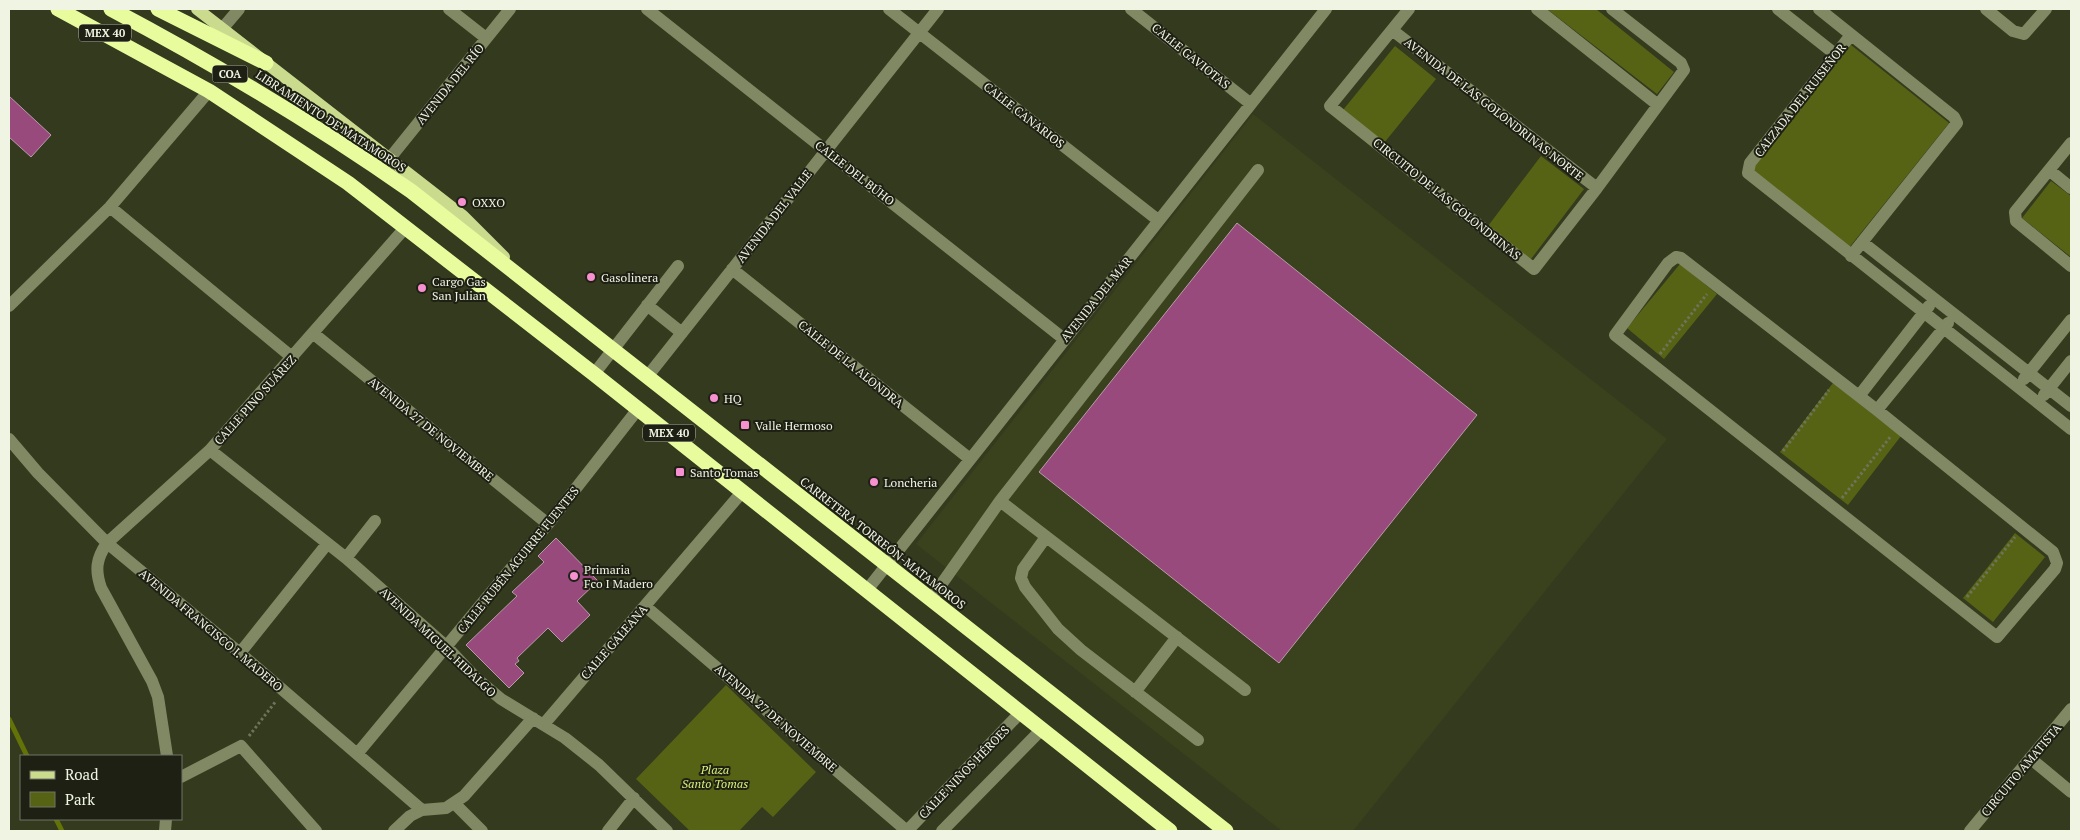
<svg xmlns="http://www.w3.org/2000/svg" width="2080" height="840" viewBox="0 0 2080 840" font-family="'PT Serif',serif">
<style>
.built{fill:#3a411d}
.green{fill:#576314}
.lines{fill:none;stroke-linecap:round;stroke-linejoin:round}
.stream{stroke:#647308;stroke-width:5}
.building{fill:#974a7b;stroke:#bb9aad}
.path{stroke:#6e745b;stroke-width:3;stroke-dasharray:2.5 2.5;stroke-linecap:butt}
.minor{stroke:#818964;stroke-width:12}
.major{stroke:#cbdb8e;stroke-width:12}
.highway{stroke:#e8fc9e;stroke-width:15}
.poi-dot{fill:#f690cf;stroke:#1d2013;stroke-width:2}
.labels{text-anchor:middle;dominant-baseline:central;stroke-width:4;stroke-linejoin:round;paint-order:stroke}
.shield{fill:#1d2013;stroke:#b1b4a5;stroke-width:1}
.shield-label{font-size:11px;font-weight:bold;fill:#f0f4e3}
.street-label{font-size:12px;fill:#f0f4e3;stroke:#1d2013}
.poi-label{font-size:12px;fill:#f0f4e3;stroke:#1d2013;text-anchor:start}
.park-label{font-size:12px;font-style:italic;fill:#d9f076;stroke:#1d2013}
</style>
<rect width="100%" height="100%" fill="#343a1e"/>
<path class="built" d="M1253,114l414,325 -314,392h-71l-366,-287z"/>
<path class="green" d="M1547,9h49l78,63 -17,22z
M1851,45l98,78 -101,126 -98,-78z
M1395,46l41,33 -52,64 -41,-33z
M1541,156l43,33 -53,70 -43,-33z
M2051,181l20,15v61l-49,-39z
M1680,264l37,30 -53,65 -37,-31z
M1833,383l68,53 -53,69 -68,-53z
M2015,533l30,24 -52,65 -30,-24z
M726,685l90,87 -43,45 -11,-10 -23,24h-49l-54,-52z"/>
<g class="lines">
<path class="stream" d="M9,719l18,37
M56,819l6,12"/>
</g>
<path class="building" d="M9,96l42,39 -20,22 -22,-20z
M1237,223l240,192 -198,248 -240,-191z
M556,538l42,43 -21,20 13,14 -28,27 -14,-14 -31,30 2,3 -4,3 9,9 -15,15 -43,-43 51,-49 -5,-4 32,-30 -6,-6z"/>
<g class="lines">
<path class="path" d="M1660,354l47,-60
M1783,451l46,-61
M1842,498l49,-62
M1967,597l48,-60
M249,736l27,-35"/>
<path class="minor" d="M449,9l37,29
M647,9l417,330
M889,9l269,211
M1131,9l120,95
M1409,9l-79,97 204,163 63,-81 87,-118 -3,-7 -69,-54
M1537,9l121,96
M1778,9l57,45
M1819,9l135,108 3,6 -106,133
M1986,9l27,22 11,3 22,-25
M222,29l17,-20
M1392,30l205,158
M1851,35l-101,128 -2,10 323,256
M2071,143l-56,69 1,9 55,45
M390,158l120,-149
M2049,170l22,18
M110,207l183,151
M1862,242l209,164
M1676,257l5,1 196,152 176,142 4,11 -2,6 -58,68 -382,-302 53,-72z
M732,269l238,190
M647,305l35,28
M9,306l101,-99 99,-116
M314,334l234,190
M594,374l84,-108
M647,377l291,-368
M2024,379l47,-59
M2044,395l27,-34
M1859,396l70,-90
M1877,410l71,-87
M9,439l29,34 69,70 133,110 182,157
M210,450l136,108 101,89 29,31 25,21 64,39 34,27 68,66
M1000,501l245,189
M1046,537l-23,32 -2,9 4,9 33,42 23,21 117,90
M346,558l29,-37
M867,590l459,-581
M931,599l69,-98 258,-331
M645,606l262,225
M240,653l87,-109
M1135,692l42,-55
M544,724l199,-233
M357,754l191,-230 90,-115
M167,756l-9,-59 -6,-16 -51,-93c-6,-18 -5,-29 6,-45l103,-93 195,-222
M2030,758l41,34
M181,777l60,-31 75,85
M454,803l28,28
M165,831l1,-12
M394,831l16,-15 12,-6 24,-2 18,-12 69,-78
M608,831l26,-33
M907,831l114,-119
M942,831l100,-102
M1970,831l101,-122"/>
<path class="major" d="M197,9l266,207 41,41"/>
<path class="highway" d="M58,9l151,82 139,92 246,191 576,457
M111,9c104,55 204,115 300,182l815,640
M158,9l108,54"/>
</g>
<g class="poi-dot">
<circle cx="462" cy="202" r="5"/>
<circle cx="591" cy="277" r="5"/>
<circle cx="422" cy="288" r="5"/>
<circle cx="714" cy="398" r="5"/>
<rect x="740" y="420" width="10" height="10" rx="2.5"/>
<rect x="675" y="467" width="10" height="10" rx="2.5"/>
<circle cx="874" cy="482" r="5"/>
<circle cx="574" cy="576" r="5"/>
</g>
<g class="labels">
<g class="shield">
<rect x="79" y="24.5" width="52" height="17" rx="4"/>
<rect x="212.5" y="65.5" width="35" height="17" rx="4"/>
<rect x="643" y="424.5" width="52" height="17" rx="4"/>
</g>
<g class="shield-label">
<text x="105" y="33">MEX 40</text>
<text x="230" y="74">COA</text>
<text x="669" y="433">MEX 40</text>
</g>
<g class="street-label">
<text transform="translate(1191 56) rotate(39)">CALLE GAVIOTAS</text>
<text transform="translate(450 84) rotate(-51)">AVENIDA DEL RÍO</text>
<text transform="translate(1800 100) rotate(-52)">CALZADA DEL RUISEÑOR</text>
<text transform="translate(1494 109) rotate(38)">AVENIDA DE LAS GOLONDRINAS NORTE</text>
<text transform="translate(1024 115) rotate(38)">CALLE CANARIOS</text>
<text transform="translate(331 121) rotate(33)">LIBRAMIENTO DE MATAMOROS</text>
<text transform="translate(855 173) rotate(38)">CALLE DEL BÚHO</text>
<text transform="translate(1447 199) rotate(39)">CIRCUITO DE LAS GOLONDRINAS</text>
<text transform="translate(774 216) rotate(-52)">AVENIDA DEL VALLE</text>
<text transform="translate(1096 299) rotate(-51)">AVENIDA DEL MAR</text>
<text transform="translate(851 364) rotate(39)">CALLE DE LA ALONDRA</text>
<text transform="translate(255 400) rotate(-48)">CALLE PINO SUÁREZ</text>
<text transform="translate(431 429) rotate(39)">AVENIDA 27 DE NOVIEMBRE</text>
<text transform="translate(883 543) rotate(38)">CARRETERA TORREÓN-MATAMOROS</text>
<text transform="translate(518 560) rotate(-51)">CALLE RUBÉN AGUIRRE FUENTES</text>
<text transform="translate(211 630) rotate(40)">AVENIDA FRANCISCO I. MADERO</text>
<text transform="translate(438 642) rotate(43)">AVENIDA MIGUEL HIDALGO</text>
<text transform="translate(614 642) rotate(-49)">CALLE GALEANA</text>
<text transform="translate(776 718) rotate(41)">AVENIDA 27 DE NOVIEMBRE</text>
<text transform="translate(2021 770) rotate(-50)">CIRCUITO AMATISTA</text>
<text transform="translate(964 772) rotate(-46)">CALLE NIÑOS HÉROES</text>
</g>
<g class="poi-label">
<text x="472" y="202">OXXO</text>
<text x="601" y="277">Gasolinera</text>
<text x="432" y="281">Cargo Gas<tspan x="432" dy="14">San Julian</tspan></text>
<text x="724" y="398">HQ</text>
<text x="755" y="425">Valle Hermoso</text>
<text x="690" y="472">Santo Tomas</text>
<text x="884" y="482">Loncheria</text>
<text x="584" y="569">Primaria<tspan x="584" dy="14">Fco I Madero</tspan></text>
</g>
<g class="park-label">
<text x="715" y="769">Plaza<tspan x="715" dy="14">Santo Tomas</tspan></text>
</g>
</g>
<rect width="2080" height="840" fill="none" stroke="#f0f4e3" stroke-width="20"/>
<rect x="20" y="755" width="162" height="65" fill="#1d2013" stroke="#717566"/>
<rect x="30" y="771" width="25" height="8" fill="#cbdb8e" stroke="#717566"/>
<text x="65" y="780" font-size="15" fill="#f0f4e3">Road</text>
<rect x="30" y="792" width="25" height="15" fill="#576314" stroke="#717566"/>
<text x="65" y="805" font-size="15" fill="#f0f4e3">Park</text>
</svg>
